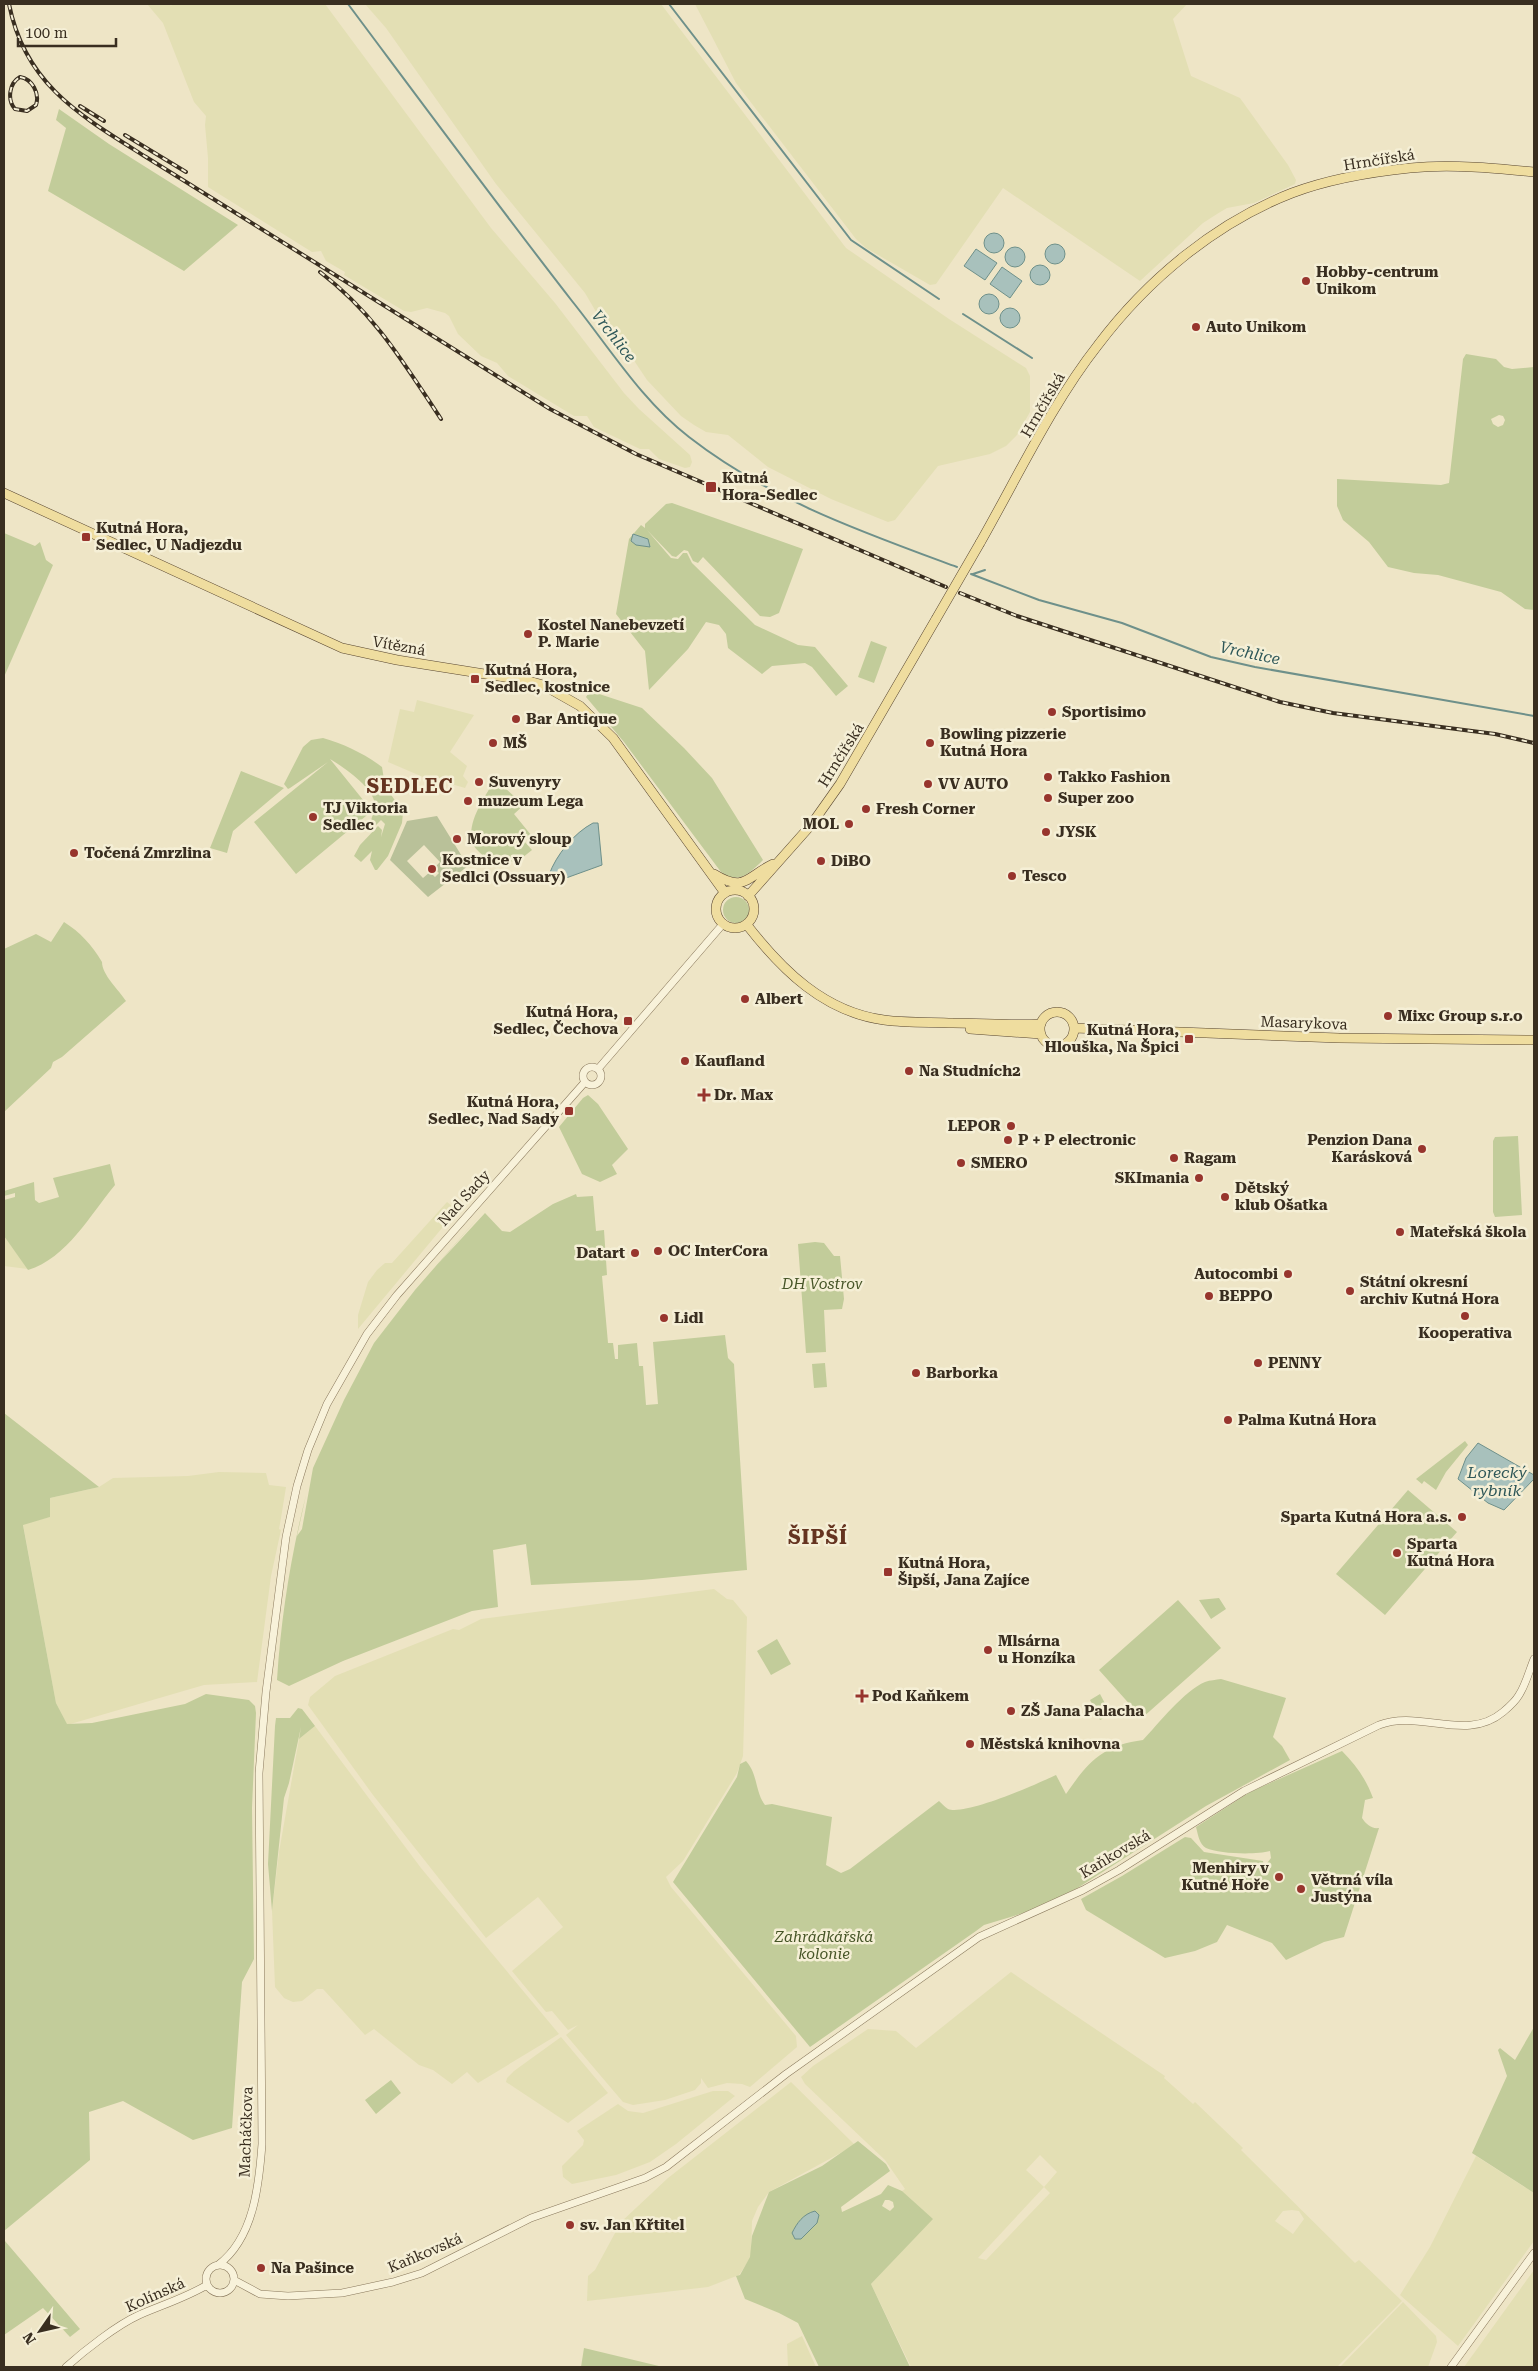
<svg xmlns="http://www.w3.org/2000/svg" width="1538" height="2371" viewBox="0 0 1538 2371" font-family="'Roboto Serif',serif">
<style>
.farmland{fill:#e3dfb4;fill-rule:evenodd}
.green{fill:#c2cc9a;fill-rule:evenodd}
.cemetery{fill:#b9c199;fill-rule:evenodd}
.water{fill:#a8c1bc;stroke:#6e908a}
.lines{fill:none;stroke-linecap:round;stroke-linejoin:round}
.stream{stroke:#6e908a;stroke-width:2}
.minor-casing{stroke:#89785c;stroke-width:8}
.major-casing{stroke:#574530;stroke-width:10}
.minor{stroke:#f8f2da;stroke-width:7}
.major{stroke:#efdd9f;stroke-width:9}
.rail-casing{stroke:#392e20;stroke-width:4}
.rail{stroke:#f5efd6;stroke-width:2;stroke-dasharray:5.5;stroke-linecap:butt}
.major-bridge-casing{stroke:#574530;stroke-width:10;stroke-linecap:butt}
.major-bridge{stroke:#efdd9f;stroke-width:9}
.poi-dot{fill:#97352d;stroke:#f5efd6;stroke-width:2}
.labels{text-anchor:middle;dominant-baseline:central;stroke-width:5;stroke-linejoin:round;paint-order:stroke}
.street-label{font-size:15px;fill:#392e20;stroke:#f5efd6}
.poi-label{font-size:15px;font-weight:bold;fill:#392e20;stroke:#f5efd6;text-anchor:start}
.park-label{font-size:15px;font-style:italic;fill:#465527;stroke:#f5efd6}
.water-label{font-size:16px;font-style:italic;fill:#2f5859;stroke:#f5efd6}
.district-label{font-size:20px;font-weight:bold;letter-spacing:1px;fill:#653420;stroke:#f5efd6}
</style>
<rect width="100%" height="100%" fill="#eee5c6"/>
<path class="farmland" d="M147,4h23l1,2 1,-2h153l166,224 64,75 69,90 15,16 51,46 2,7 -2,5 -5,1 -26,-9 -10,-10h-9l-46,-22 -7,-11h-13l-66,-40 -11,-13 -16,-7 -23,-22 -9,-18 -4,-3 -18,-5 -16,4 -7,-1 -60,-36 1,-3 -19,-11 -5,-10 -9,1 -104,-65v-29l-3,-33 1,-9 -12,-14 -31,-79z
M365,4h296l185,244 103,71 77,49 4,8v36l-13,23 -11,11 -16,8 -52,12 -43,54 -7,2 -57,-23 -63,-32 -40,-32 -22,-3 -12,-7 -13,-9 -34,-36 -22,-33 -23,-25 -17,-29 -89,-109 -110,-156z
M695,4h492l-14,15 18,57 49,22 48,67 8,15 -1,4 -41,19 -27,5 -10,6 -14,9 -63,58 -137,-93 -67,96 -6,1 -64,-37 -10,-9 -120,-156z
M417,700l57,15 -24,37 17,14 -4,10 5,6 -3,6 -17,-5 -5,-5 -13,2 -42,-18 12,-53 14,3z
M447,1202l10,8 -99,119v-14l10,-33 9,-12 8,-7h7z
M4,1236l24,33 -24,-3z
M219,1472l47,1 3,12 17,2 -5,31 -2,11 2,1 -10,46 -14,106 -53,3 -137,40 -11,-22 -33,-179 27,-7v-19l49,-11 14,-9 75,-2z
M714,1589l13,10 6,1 14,17 -4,139 -6,17 -54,88 -17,16 5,10 125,149 1,11 -47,40 -8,-3 -15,-1 -19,5 -7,-10v5l-6,7 -30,10 -32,5 -10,-3 -57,-67 12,-10 -10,5 -16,-19 -6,1 -34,-41 51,-44 -25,-30 -52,41 -113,-143 -65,-90 2,-8 25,-21 118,-47 6,1 22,-11z
M315,1726l106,142 138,166 -81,49 -11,-11 -15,12 -19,-14 -14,-5 -45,-36 -9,6 -42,-46h-6l-15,12 -9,1 -9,-4 -9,-11 -3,-76 7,-59 20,-113z
M1011,1972l154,104 -1,2 29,26 2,-2 48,46 -2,2 114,113 4,-3 43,41 -65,66h-426l-40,-83 61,-65 -30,-28 3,-2 -20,-29 -80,-76 -4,-7 12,-11 55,-37 28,2 20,17zM1040,2155l17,17 -13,15 6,6 -64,67 -8,-2 66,-71 -18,-17zM1292,2210l7,1 5,8 -11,15 -18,-13 8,-10z
M561,2037l47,56 -40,30 -62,-41 1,-4 7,-7z
M791,2082l64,63 -86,47 -11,15 -6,14 -1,36 -12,18 -31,12 -121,14 1,-25 7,-6 26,-48 47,-44z
M713,2091h15l7,5 -59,48 -26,18 -34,13 -44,9 -9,-7 -1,-11 21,-21 1,-5 -7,-9 41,-27 10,7 15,2z
M1476,2156l58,37v48l-76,105 -58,-51 30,-48z
M1534,2270v97h-70z
M1403,2302l33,34 1,6 -9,25h-88z
M802,2336l14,31h-28l-1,-23z"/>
<path class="green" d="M59,109l50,35 129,81 -54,46 -136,-80 18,-63 -10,-8z
M1466,354l30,5 8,8 8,2 22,-2v243l-9,-1 -24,-17 -63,-17 -24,-2 -26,-6 -19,-25 -26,-22 -6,-14v-27l104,6 8,-2 14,-124zM1499,415l4,1 2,4 -2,5 -5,2 -5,-3 -2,-5z
M672,503l131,46 -24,64 -9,4 -10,-1 -57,-59 -5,6 -5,-2 -5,-10 -4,-1 -8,7 -4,-1 -25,-26 24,28 7,1 5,-6h4l5,10 63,62 43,20 17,2 33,39 -12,10 -24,-29 -7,-4 -33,3 -10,8 -34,-26 -2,-14 -7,-9 -13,-3 -18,27 -39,41 -4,-39 -29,-37 13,-75 12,-14 4,3v-4l21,-20z
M4,533l31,13 5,-4 6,18 7,5 -49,112z
M871,641l16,6 -13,36 -16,-6z
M590,691l52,17 42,40 28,30 51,82c-12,12 -25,26 -42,12l-97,-130 -38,-45z
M323,738c21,6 42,16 59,29l3,19 18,26 -1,11 -14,33 -11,14h-2l-5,-10 2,-9 -11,11 -7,-6 6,-11 18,-19 4,4 -1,7 4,-13 -4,-4 -6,6 -4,-3c0,-7 5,-13 4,-19 -2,-17 -32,-37 -45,-45l42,52 -76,63 -42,-52 74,-60 -38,26 -2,1 -4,-5 19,-37 8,-7z
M241,771l43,17 -51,43 -6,22 -17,-5z
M495,779l29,26 -10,9 17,21 -7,6 8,9 -15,12 -31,-3c-3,-4 -11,-10 -13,-15 -8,-21 13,-48 22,-65z
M723 910a13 13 0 1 1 26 0a13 13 0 1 1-26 0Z
M64,922c16,10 28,23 38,40 0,13 17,28 24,39l-64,56 -9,5 -2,6 -47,44v-163l32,-15 15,8z
M588,1095l10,9 30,45 -16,16 5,9 -17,8 -18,-8 -23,-47 24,-29z
M1518,1136l4,79 -27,2 -2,-5v-71l2,-4z
M110,1164l5,21c-25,30 -48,73 -87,85l-24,-34v-36l11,-3v-4l-11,3v-5l30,-9 1,18 4,3 20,-6 -6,-19z
M576,1194l1,3 16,-1 3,35 8,-1 3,45 -5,1 6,67h5l2,16h3v-14l19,-2 2,23h4l3,39 12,-1 -5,-62 72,-7 3,23 6,6 13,206 -105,10 -111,5 -5,-41 -33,6 5,57 -26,4 -129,50 -54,25 -12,-6c4,-63 14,-125 29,-185l-9,41 5,-7 11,-61 31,-68 30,-57 41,-53 67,-77 -44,51 47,-51 17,18 8,1 43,-28z
M815,1242l9,1 10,13h6l4,43 -2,10 -18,1 2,42 -20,1 -8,-109z
M825,1363l2,24 -13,1 -2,-24z
M4,1413l95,74 -49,11v19l-27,8 33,178 11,21 25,-1 93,-19 21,-10 43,6 6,6 1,7 -4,95 2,151 -12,23 -10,146 -39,12 -70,-39 -34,11 1,48 -86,71z
M1465,1441l3,4 -22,27 -10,18 -12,-9 -2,3 -6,-5z
M1408,1490l49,42 -72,83 -49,-41z
M1219,1598l7,11 -15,10 -12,-19z
M1178,1600l43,48 -79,70 -43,-48z
M777,1639l14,25 -20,11 -14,-24z
M1221,1679l65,19 -13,39 9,9 8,14 -84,46 -130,83 -49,23 -43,13 -8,6 -166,116 -137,-165 64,-105 3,-13 6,-3c12,13 9,31 19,44l7,-1 60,13 -6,48 15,8 9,-4 89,-68c2,2 6,6 9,8 17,7 89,-25 108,-34l10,19c22,-32 37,-49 77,-54 15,-16 42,-50 62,-58 5,-2 11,-2 16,-3z
M1100,1694l11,21 -11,5 -10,-20z
M298,1708l4,1 13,17 -16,13 2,-12 -12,56 -5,15 -12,113 -4,-47 7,-138 1,-8h14z
M1342,1751c14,14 24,28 31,47l-8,2 -3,18c4,6 9,11 17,10l-35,109 -20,5 -38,18 -14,-17 -45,-18 -10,17 -22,9 -30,7 -79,-48 -5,-11 41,-23 63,-39 6,1 13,14 59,9 1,6 7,-9 -1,-7c-14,4 -51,3 -64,-3 -7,-4 -8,-14 -10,-21l54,-35z
M1534,2027v166l-62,-40 35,-77 -9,-26 2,-2 15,12z
M391,2080l10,13 -25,21 -11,-14z
M858,2141l28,23 4,7 -49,36 1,5 39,-18 7,-9 14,6 31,28 -62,65 39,83h-91l-21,-44 -19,-10 -34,-14 -9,-23 4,-1 10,-18 2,-21 17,-44 53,-26zM885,2200h4l4,2 1,5 -4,4 -8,-5z
M5,2241l75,88 -10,8 -27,-29 -39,27z
M584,2348l79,19h-82z"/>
<path class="cemetery" d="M437,816l31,50 -40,31 -38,-37 17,-39zM424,845l16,17 -6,6 5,5 -4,4 -5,-5 -7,6 -16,-17z"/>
<path class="water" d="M984 243a10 10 0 1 1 20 0a10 10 0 1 1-20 0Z
M1045 254a10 10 0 1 1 20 0a10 10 0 1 1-20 0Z
M1005 257a10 10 0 1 1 20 0a10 10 0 1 1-20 0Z
M976,249l21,14 -12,17 -21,-14z
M1030 275a10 10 0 1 1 20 0a10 10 0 1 1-20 0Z
M1002,267l20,14 -12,17 -20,-14z
M979 304a10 10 0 1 1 20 0a10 10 0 1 1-20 0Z
M1000 318a10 10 0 1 1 20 0a10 10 0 1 1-20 0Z
M633,534l15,5 2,8 -14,-2 -5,-4z
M593,823h5l4,42 -47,17 -6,-7c7,-20 25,-42 44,-52z
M1478,1443l56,32v4l-30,31 -16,-7 -30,-24 8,-21z
M815,2211l4,4 -2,8 -16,16h-6l-3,-6c5,-10 11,-19 23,-22z"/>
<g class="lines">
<path class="stream" d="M348,4c74,99 148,199 224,297 37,46 70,100 117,136 81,63 173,95 268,130
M669,4l182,236 88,59
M963,314l69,44
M971,574l68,26 83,23 89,34 44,10 279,49
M973,574l12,-4"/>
<g class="minor-casing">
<path id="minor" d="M583 1076a9 9 0 1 1 18 0a9 9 0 1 1-18 0Z
M598,1069l125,-145
M218,2265c36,-27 41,-80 44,-121l-3,-371 7,-81 20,-155 11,-51 11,-36 19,-46 40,-70 30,-39 188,-213
M206 2279a14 14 0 1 1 28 0a14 14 0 1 1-28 0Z
M234,2280l26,14 28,2 54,-3 51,-11 29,-9 109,-55 114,-40 21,-11 120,-93 193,-137 104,-47 36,-20 125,-79 135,-66c41,-16 87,18 124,-13 6,-5 12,-10 16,-17 7,-11 10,-24 15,-36
M66,2367c19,-17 51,-42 73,-52 23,-10 46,-17 68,-30
M1451,2367l83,-114"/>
</g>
<g class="major-casing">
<path id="major" d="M4,493l338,155 55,12 132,21 14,4 37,21 33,32 112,155
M980,543c37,-65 73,-141 118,-198 49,-65 117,-122 194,-152 37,-14 79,-21 118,-25 41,-4 83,0 124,4
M714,874c31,19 32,3 59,-10
M716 909a19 19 0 1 1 38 0a19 19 0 1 1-38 0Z
M748,896l63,-71 29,-41 96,-165
M747,925c35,45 77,87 137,95 23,3 46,2 69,3 29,0 59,3 88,1
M1040 1029a17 17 0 1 1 34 0a17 17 0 1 1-34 0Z
M1074,1028l265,10 195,2
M970,1029l71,5"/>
</g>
<use href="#minor" class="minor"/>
<use href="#major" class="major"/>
<g class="rail-casing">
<path id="rail" d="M9,4c16,81 72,112 137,153l404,252 86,45 310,133
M20,77c12,2 20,16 16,28l-9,6 -12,-2c-8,-9 -6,-26 5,-32z
M80,106l24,15
M125,135l61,37
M320,272c55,42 83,90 121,147
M960,593l57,23 263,86 53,11 162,21 39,9"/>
</g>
<use href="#rail" class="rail"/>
<g class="major-bridge-casing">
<path id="major-bridge" d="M936,619l44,-76"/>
</g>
<use href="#major-bridge" class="major-bridge"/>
</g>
<g class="poi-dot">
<circle cx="1306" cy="281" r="5"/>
<circle cx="1196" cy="327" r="5"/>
<rect x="705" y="481" width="12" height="12" rx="2.5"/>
<rect x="81" y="532" width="10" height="10" rx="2.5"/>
<circle cx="528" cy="634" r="5"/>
<rect x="470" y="674" width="10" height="10" rx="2.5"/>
<circle cx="1052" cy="712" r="5"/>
<circle cx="516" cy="719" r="5"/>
<circle cx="493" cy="743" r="5"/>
<circle cx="930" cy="743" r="5"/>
<circle cx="1048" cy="777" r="5"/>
<circle cx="479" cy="782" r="5"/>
<circle cx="928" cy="784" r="5"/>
<circle cx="1048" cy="798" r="5"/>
<circle cx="468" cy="801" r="5"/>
<circle cx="866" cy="809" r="5"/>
<circle cx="313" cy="817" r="5"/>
<circle cx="849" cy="824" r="5"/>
<circle cx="1046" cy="832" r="5"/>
<circle cx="457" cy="839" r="5"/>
<circle cx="74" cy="853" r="5"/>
<circle cx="821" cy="861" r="5"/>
<circle cx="432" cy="869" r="5"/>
<circle cx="1012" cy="876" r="5"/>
<circle cx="745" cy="999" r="5"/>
<circle cx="1388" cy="1016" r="5"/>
<rect x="623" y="1016" width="10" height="10" rx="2.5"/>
<rect x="1184" y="1034" width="10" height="10" rx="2.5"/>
<circle cx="685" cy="1061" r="5"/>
<circle cx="909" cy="1071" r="5"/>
<path d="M701.5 1087.5h5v5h5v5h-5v5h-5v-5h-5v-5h5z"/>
<rect x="564" y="1106" width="10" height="10" rx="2.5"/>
<circle cx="1011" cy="1126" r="5"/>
<circle cx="1008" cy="1140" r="5"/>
<circle cx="1422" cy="1149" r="5"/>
<circle cx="1174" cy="1158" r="5"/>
<circle cx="961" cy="1163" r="5"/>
<circle cx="1199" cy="1178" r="5"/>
<circle cx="1225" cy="1197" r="5"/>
<circle cx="1400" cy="1232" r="5"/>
<circle cx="658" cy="1251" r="5"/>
<circle cx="635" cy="1253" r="5"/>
<circle cx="1288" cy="1274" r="5"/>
<circle cx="1350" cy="1291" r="5"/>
<circle cx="1209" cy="1296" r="5"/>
<circle cx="1465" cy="1316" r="5"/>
<circle cx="664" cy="1318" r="5"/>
<circle cx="1258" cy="1363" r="5"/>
<circle cx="916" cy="1373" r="5"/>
<circle cx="1228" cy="1420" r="5"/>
<circle cx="1462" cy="1517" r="5"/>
<circle cx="1397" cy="1553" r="5"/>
<rect x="883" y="1567" width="10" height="10" rx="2.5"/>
<circle cx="988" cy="1650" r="5"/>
<path d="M859.5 1688.5h5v5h5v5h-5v5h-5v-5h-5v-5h5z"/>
<circle cx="1011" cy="1711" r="5"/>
<circle cx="970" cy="1744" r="5"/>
<circle cx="1279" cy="1877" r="5"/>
<circle cx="1301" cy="1889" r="5"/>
<circle cx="570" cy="2225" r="5"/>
<circle cx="261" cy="2268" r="5"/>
</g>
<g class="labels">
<g class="street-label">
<text transform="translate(1379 160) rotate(-9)">Hrnčířská</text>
<text transform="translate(1043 405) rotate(-60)">Hrnčířská</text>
<text transform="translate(399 646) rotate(10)">Vítězná</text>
<text transform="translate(841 755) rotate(-58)">Hrnčířská</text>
<text transform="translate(1304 1023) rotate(2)">Masarykova</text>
<text transform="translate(464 1198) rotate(-48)">Nad Sady</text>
<text transform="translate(1115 1854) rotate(-31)">Kaňkovská</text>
<text transform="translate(246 2132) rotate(-88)">Macháčkova</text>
<text transform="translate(425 2253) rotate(-23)">Kaňkovská</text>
<text transform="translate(155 2295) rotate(-24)">Kolínská</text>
</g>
<g class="poi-label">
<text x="1316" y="272">Hobby-centrum<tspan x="1316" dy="17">Unikom</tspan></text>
<text x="1206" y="327">Auto Unikom</text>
<text x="722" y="478">Kutná<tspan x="722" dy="17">Hora-Sedlec</tspan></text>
<text x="96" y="528">Kutná Hora,<tspan x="96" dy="17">Sedlec, U Nadjezdu</tspan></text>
<text x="538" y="625">Kostel Nanebevzetí<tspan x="538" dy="17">P. Marie</tspan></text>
<text x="485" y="670">Kutná Hora,<tspan x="485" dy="17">Sedlec, kostnice</tspan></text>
<text x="1062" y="712">Sportisimo</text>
<text x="526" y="719">Bar Antique</text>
<text x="940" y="734">Bowling pizzerie<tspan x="940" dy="17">Kutná Hora</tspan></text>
<text x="503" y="743">MŠ</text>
<text x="1058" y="777">Takko Fashion</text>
<text x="489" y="782">Suvenyry</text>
<text x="938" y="784">VV AUTO</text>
<text x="1058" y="798">Super zoo</text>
<text x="478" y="801">muzeum Lega</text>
<text x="323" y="808">TJ Viktoria<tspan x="323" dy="17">Sedlec</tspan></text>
<text x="876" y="809">Fresh Corner</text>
<text x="839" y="824" text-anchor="end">MOL</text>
<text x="1056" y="832">JYSK</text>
<text x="467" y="839">Morový sloup</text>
<text x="84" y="853">Točená Zmrzlina</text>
<text x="442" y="860">Kostnice v<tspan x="442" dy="17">Sedlci (Ossuary)</tspan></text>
<text x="831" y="861">DiBO</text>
<text x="1022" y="876">Tesco</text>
<text x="755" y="999">Albert</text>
<text x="618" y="1012" text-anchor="end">Kutná Hora,<tspan x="618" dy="17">Sedlec, Čechova</tspan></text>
<text x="1398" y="1016">Mixc Group s.r.o</text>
<text x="1179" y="1030" text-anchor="end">Kutná Hora,<tspan x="1179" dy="17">Hlouška, Na Špici</tspan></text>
<text x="695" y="1061">Kaufland</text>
<text x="919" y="1071">Na Studních2</text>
<text x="714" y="1095">Dr. Max</text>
<text x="559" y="1102" text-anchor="end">Kutná Hora,<tspan x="559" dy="17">Sedlec, Nad Sady</tspan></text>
<text x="1001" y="1126" text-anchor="end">LEPOR</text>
<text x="1018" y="1140">P + P electronic</text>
<text x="1412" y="1140" text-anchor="end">Penzion Dana<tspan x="1412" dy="17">Karásková</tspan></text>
<text x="1184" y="1158">Ragam</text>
<text x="971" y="1163">SMERO</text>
<text x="1189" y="1178" text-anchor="end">SKImania</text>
<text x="1235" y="1188">Dětský<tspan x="1235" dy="17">klub Ošatka</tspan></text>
<text x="1410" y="1232">Mateřská škola</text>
<text x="668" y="1251">OC InterCora</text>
<text x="625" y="1253" text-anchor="end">Datart</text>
<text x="1278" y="1274" text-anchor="end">Autocombi</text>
<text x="1360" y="1282">Státní okresní<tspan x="1360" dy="17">archiv Kutná Hora</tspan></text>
<text x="1219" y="1296">BEPPO</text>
<text x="674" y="1318">Lidl</text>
<text x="1465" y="1333" text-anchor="middle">Kooperativa</text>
<text x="1268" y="1363">PENNY</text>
<text x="926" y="1373">Barborka</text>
<text x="1238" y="1420">Palma Kutná Hora</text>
<text x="1452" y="1517" text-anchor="end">Sparta Kutná Hora a.s.</text>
<text x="1407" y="1544">Sparta<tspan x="1407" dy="17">Kutná Hora</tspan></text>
<text x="898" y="1563">Kutná Hora,<tspan x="898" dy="17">Šipší, Jana Zajíce</tspan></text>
<text x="998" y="1641">Mlsárna<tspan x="998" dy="17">u Honzíka</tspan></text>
<text x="872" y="1696">Pod Kaňkem</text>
<text x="1021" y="1711">ZŠ Jana Palacha</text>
<text x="980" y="1744">Městská knihovna</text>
<text x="1269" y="1868" text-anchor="end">Menhiry v<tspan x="1269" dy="17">Kutné Hoře</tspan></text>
<text x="1311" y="1880">Větrná víla<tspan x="1311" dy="17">Justýna</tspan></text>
<text x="580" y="2225">sv. Jan Křtitel</text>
<text x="271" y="2268">Na Pašince</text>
</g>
<g class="park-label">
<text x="822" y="1284">DH Vostrov</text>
<text x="824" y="1937">Zahrádkářská<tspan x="824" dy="17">kolonie</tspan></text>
</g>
<g class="water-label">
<text transform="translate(614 336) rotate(52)">Vrchlice</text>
<text transform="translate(1250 653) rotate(12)">Vrchlice</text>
<text x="1497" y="1472">Lorecký<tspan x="1497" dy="18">rybník</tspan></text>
</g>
<g class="district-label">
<text x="410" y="786">SEDLEC</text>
<text x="818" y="1537">ŠIPŠÍ</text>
</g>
</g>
<rect width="1538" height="2371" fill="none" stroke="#392e20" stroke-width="10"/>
<g transform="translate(40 2331) rotate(236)" stroke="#f5efd6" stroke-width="4" paint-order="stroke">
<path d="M0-4L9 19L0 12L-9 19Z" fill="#392e20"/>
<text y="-8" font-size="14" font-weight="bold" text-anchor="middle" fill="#392e20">N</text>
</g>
<path d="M18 38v8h98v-8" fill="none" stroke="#392e20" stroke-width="2.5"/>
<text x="25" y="38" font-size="15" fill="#392e20" stroke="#f5efd6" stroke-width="4" paint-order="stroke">100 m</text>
</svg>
